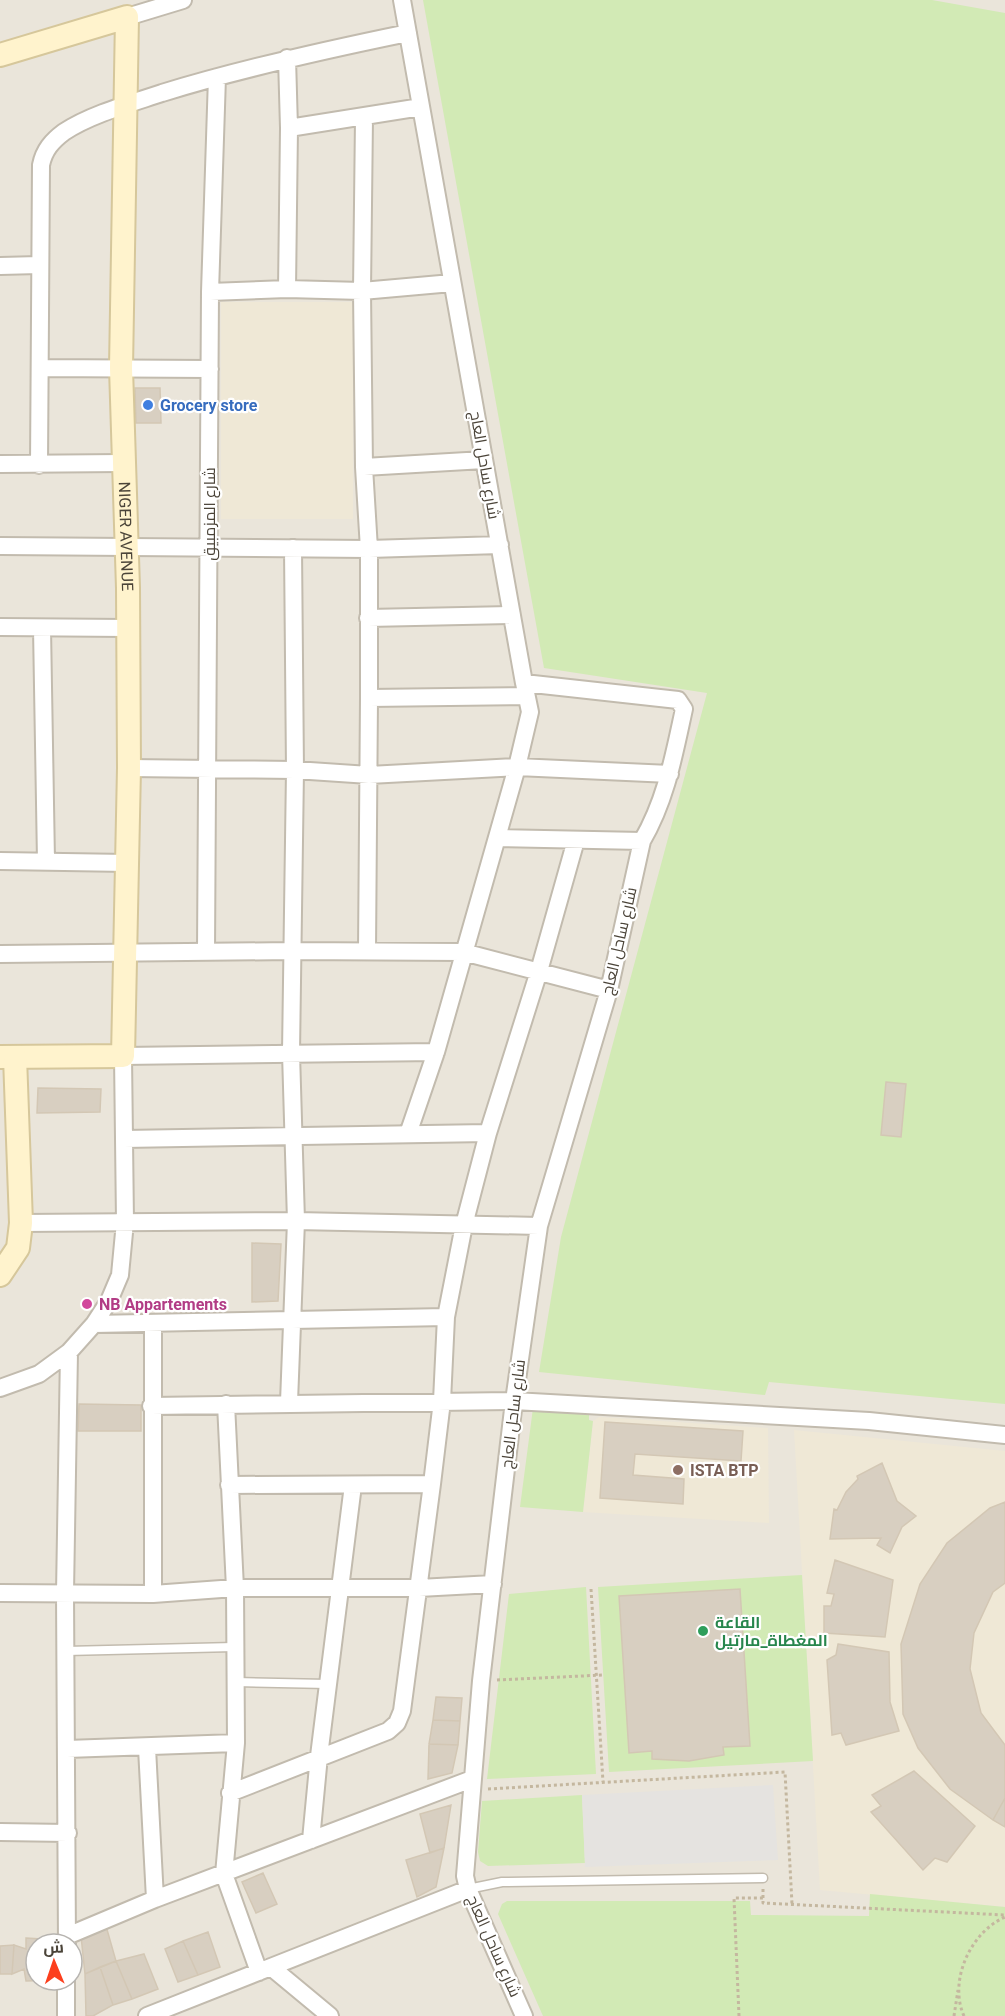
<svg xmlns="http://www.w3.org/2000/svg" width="1005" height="2016" viewBox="0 0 1005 2016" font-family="Roboto,Cairo,sans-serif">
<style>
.residential{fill:#eae5da;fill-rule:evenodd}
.education{fill:#efe8d6}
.green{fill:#d2eab5}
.parking{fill:#e5e3e0}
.building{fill:#d8cfc1;stroke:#d3c7b4;stroke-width:1.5}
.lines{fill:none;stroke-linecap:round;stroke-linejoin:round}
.lane-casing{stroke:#c2bbae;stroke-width:11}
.street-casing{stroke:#c2bbae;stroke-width:20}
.secondary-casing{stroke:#d6c79b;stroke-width:26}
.path{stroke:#c4b79f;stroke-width:3;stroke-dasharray:3 3;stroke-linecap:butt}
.lane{stroke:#fff;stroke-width:8}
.street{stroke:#fff;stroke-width:16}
.secondary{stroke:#fff3cd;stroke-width:22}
.shop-dot{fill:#3f7fe0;stroke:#fff;stroke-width:2}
.hotel-dot{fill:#d1479c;stroke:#fff;stroke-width:2}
.education-dot{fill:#8d6e63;stroke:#fff;stroke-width:2}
.leisure-dot{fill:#2e9e5b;stroke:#fff;stroke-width:2}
.labels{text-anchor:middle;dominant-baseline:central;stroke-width:4.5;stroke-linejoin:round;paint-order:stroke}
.shop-label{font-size:16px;font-weight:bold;fill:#366cbe;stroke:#fff;text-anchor:start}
.street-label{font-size:16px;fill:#4b4439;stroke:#fff}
.hotel-label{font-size:16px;font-weight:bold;fill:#b23c85;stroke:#fff;text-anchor:start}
.education-label{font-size:16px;font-weight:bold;fill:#785e54;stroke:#fff;text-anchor:start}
.leisure-label{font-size:16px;font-weight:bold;fill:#27864d;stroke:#fff;text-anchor:start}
</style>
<rect width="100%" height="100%" fill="#f6f3ec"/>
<path class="residential" d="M0,0h1005v2016h-1005zM36,1944h36v36h-36z"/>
<path class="education" d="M221,302h132v217h-132z
M599,1417l169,11 1,95 -186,-11 10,-91z
M794,1430l211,21v456l-185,-17z"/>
<path class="green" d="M423,0h509l73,13v1391l-236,-22 -4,13 -226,-23 22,-135 146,-544 -163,-25z
M533,1408l56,5v7l4,1 -10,91 -63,-5z
M802,1575l11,186 -204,11 -11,-185z
M586,1587l10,187 -109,5 22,-185z
M582,1795l3,68 -97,3 -8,-5 -2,-9 4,-51z
M870,1894l135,13v109h-462l-45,-102 4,-10 5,-3h243l1,14 118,1z"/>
<path class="parking" d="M773,1785l5,75 -193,7 -3,-72z"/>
<path class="building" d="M135,388h25l1,35h-25z
M886,1082l20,2 -5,53 -20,-2z
M38,1088l63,1 -1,23 -63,1z
M252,1243l29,1 -3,57 -26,1z
M79,1404l62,1v26h-63z
M605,1422l138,9 -2,30 -106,-7 -2,21 51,4 -1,25 -83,-6z
M882,1463l15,38 19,15 -14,11 -12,26 -13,-8 4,-7 -51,1 4,-30 3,1 9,-18 12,-13 -1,-3z
M1005,1502v81l-12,9 -19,41 -4,36 11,44 24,32v53l-12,22 -43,-31 -32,-41 -15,-34 -2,-70 19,-60 27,-41 43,-35z
M835,1560l58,20 -8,57 -61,-4v-27h7l3,-12 -7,-1z
M740,1589l10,157 -27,1 1,8 -35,6 -37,-2v-8l-23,2 -10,-157z
M838,1644l51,8 1,50 9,29 -53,14 -5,-12 -9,2 -5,-75 9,-5z
M436,1697l26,1 -2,23 -27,-1z
M433,1720l27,1 -2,24 -29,-1z
M429,1744l29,1 -6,28 -24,6z
M914,1771l61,55 -28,36 -12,-4 -12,12 -52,-58 10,-6 -9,-11z
M1005,1798v29l-12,-7z
M451,1805l-7,43 -14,5 -10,-39z
M444,1848l-8,39 -19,10 -11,-37z
M263,1873l14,31 -21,9 -14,-31z
M106,1926l10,35 -31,13 -4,-38z
M208,1932l12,35 -22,8 -15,-34z
M26,1938l32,2v4h-22v36h22l-32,1 -2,-12 -12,5 2,-29 12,4z
M183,1941l15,34 -20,7 -13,-33z
M14,1945l-2,29h-12v-28z
M144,1954l14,35 -26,10 -16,-38z
M116,1961l16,38 -19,6 -13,-38z
M100,1967l13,38 -20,11h-7l-1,-42z"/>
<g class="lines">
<g class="lane-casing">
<path id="lane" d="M66,1651l168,-4
M236,1682l92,2
M468,1889l34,-7 261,-4"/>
</g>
<g class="street-casing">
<path id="street" d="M402,0l122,683 154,17 6,9c-10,46 -18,91 -42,132l-33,149 -70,236 -25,175 -33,280 -16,195 3,13 56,127
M127,17l56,-17
M287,58l2,70 -2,161
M364,118l-2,173 2,176 5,82v149l-2,253
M289,128l132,-21
M0,266l39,-1
M210,292l77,-3 75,2 90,-8
M41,368l169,1
M0,464l123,-1
M39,465l2,-300c3,-15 11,-24 23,-33 27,-18 68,-29 98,-39 81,-25 163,-43 246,-60
M364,467l120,-7
M0,546l369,3 131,-4
M368,618l144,-3
M0,627l127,1
M42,628l4,233
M369,698l157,-2
M129,768l166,2 74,5 148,-8 153,7
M498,838l144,3
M0,861l128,2
M206,952l4,-660 7,-215
M0,954l291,-3 172,1 146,38
M408,1134l28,-82 81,-285 13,-55 -6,-29
M124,1139l364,-6
M21,1223l275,-2 243,5
M153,1323v271
M94,1324l352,-7
M0,1388l39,-14 30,-22 25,-28 15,-23 11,-26 5,-53 -2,-166 313,-4
M289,1402l7,-181 -5,-168 4,-283 -2,-222
M226,1404l9,184 1,155 -12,131 35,98
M151,1406l363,-5 355,20 136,14
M229,1485l203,-1
M0,1593l153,1 82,-6h184l74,-4
M147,1748l8,151
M67,1749l169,-6
M230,1793l158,-62 9,-8 5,-12 30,-227 10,-83 4,-84 18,-92 24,-92 51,-162 37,-131
M0,1832l68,1
M311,1840l8,-84 34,-271
M67,1936l88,-37 317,-120
M67,1944l-2,-351 4,-241
M271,1967l59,49
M66,2016v-36
M147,2016l321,-127"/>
</g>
<g class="secondary-casing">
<g id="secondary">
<path id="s1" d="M0,55l127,-38 -6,351 7,220 1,180 -6,288 -123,1"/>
<path d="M0,1275l18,-27 3,-25 -6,-166"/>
</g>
</g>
<path class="path" d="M591,1589l12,193
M497,1680l106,-5
M488,1789l297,-17 7,132
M763,1889v14l242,12
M739,2016l-5,-118h29
M954,2016l4,-26
M964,2016c-16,-36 7,-84 41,-99"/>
<use href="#lane" class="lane"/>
<use href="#street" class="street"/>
<use href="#secondary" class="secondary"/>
</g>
<circle class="shop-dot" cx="148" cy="405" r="6"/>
<circle class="hotel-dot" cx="87" cy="1304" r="6"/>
<circle class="education-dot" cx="678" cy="1470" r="6"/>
<circle class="leisure-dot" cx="703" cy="1631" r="6"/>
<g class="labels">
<g class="shop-label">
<text x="160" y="405">Grocery store</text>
</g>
<g class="street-label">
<text transform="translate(485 465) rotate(80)">شارع ساحل العاج</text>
<text transform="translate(209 514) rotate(-90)">شارع المزمبيق</text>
<text stroke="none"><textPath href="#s1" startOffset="652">NIGER AVENUE</textPath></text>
<text transform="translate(619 941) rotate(-77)">شارع ساحل العاج</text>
<text transform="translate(513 1414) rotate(-83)">شارع ساحل العاج</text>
<text transform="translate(494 1946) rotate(66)">شارع ساحل العاج</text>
</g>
<g class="hotel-label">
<text x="99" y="1304">NB Appartements</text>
</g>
<g class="education-label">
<text x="690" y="1470">ISTA BTP</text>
</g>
<g class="leisure-label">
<text x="715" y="1622">القاعة<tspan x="715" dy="18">المغطاة_مارتيل</tspan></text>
</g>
</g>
<g transform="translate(54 1962) rotate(358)"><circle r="28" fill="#ffffff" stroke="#b7b4b0" stroke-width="1.5"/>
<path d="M0-4.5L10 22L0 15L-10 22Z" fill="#fc3f1d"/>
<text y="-9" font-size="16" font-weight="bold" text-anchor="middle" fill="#4b4439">ش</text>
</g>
</svg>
